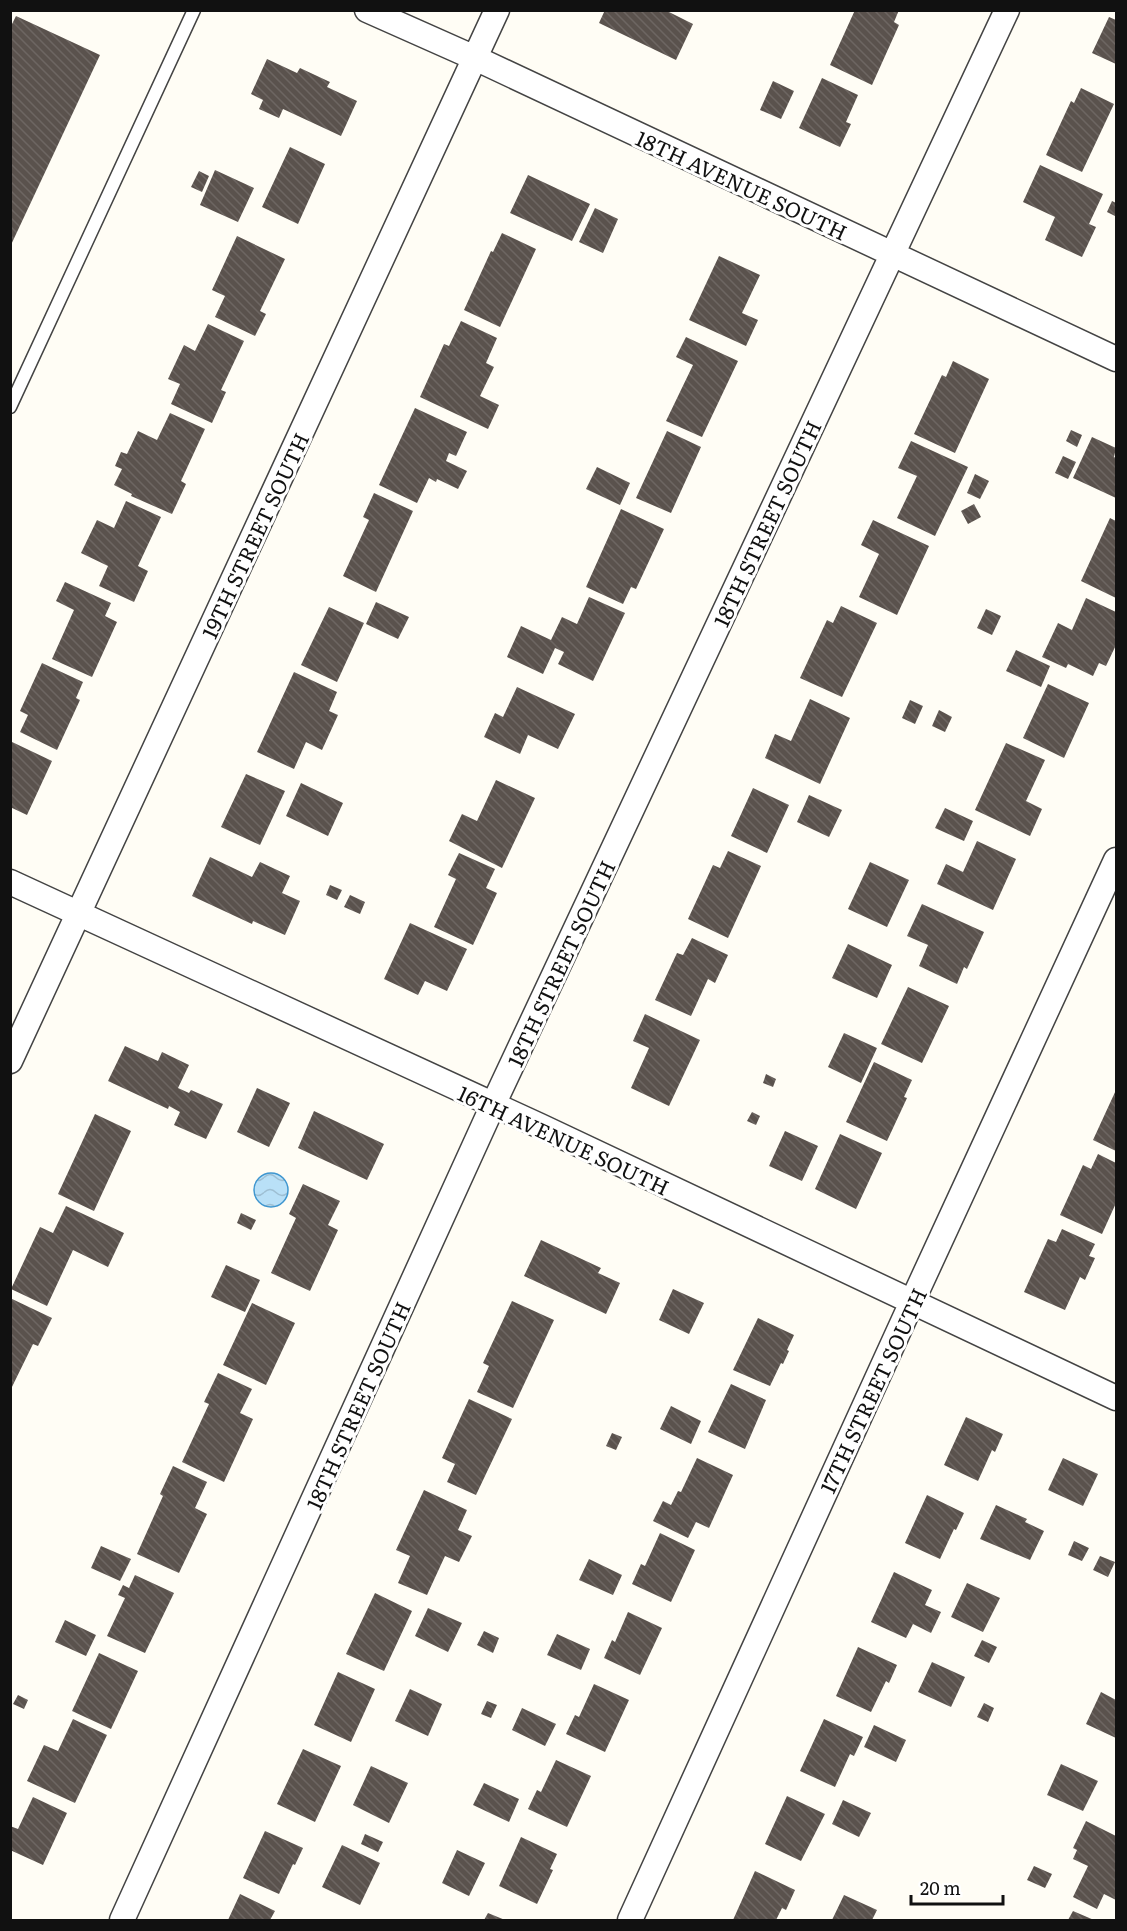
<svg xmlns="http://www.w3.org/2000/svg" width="1127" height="1931" viewBox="0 0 1127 1931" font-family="Literata,serif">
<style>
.water{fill:url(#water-waves);stroke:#3f96cf;stroke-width:1.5}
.building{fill:url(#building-back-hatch)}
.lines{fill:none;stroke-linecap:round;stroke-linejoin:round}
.service-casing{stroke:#444;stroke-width:15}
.minor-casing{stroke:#444;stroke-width:27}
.service{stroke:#fff;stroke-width:12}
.minor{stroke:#fff;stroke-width:24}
.labels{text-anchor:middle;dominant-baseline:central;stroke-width:6;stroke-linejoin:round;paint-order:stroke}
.street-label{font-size:21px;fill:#111;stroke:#fff}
</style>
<defs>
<pattern id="water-waves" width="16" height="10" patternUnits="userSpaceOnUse" patternTransform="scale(1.5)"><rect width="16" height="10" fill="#b9e0f7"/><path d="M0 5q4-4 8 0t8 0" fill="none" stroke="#9ebfd3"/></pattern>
<pattern id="building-back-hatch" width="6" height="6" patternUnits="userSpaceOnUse" patternTransform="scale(1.5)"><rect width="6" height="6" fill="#5a524d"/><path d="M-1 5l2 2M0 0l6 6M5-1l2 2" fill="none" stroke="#6d6662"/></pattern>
</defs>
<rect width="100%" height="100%" fill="#fffdf5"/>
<path class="water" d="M254 1190a17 17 0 1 1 34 0a17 17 0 1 1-34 0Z"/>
<path class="building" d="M605,10h60l28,14 -17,36 -77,-37z
M855,10h44l-5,12 5,3 -27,60 -42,-20z
M16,16l84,39 -90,192v-219z
M1109,17l7,3v44l-24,-11z
M267,59l30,14 3,-5 30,14 -3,5 30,14 -16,35 -58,-27 -4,9 -20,-9 4,-9 -12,-6z
M822,78l36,17 -12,27 5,2 -11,23 -41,-19z
M773,81l21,10 -13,28 -21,-9z
M1081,88l33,16 -32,68 -36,-17 25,-54 3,2z
M290,147l35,17 -27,60 -36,-17z
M1040,165l63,29 -14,30 7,3 -14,30 -37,-17 10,-23 -32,-15z
M215,170l39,18 -16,34 -38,-17z
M199,171l10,5 -7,16 -11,-5z
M528,175l62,29 -18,37 -62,-28z
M1112,201l4,2 -1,13 -8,-4z
M595,208l23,11 -15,34 -24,-11z
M502,233l34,16 -36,78 -36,-17 27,-59 2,1z
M237,236l48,23 -25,52 6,3 -11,22 -40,-19 10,-21 -13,-6z
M719,256l41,19 -18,38 16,7 -12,26 -57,-26z
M461,321l36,17 -11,25 8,4 -14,29 19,9 -11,24 -68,-32 24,-53 5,2z
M208,324l36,17 -23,49 5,2 -14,31 -41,-19 9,-20 -12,-5 16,-34 11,6z
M686,337l52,24 -36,76 -36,-16 27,-56 -17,-8z
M953,361l36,18 -34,74 -41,-19 28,-59 4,2z
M415,408l52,24 -11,24 -7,-3 -3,8 21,10 -9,18 -21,-10 -1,3 -7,-4 -12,25 -38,-18z
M170,413l35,16 -24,52 5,3 -14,30 -41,-18 1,-2 -18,-9 8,-16 -7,-3 6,-14 6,2 11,-23 19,9z
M1071,430l11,5 -5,12 -11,-6z
M667,431l34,16 -30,66 -35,-15z
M1092,437l24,11 -2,9 2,1v40l-43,-20z
M911,441l57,26 -33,69 -38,-18 20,-42 -19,-8z
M1063,456l13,6 -8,17 -13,-6z
M597,467l33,16 -10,22 -34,-16z
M975,474l14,7 -9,18 -13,-6z
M374,493l39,18 -37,81 -33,-16 26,-56 -6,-3z
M126,501l35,16 -23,49 10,5 -14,31 -35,-16 9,-20 -27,-13 16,-33 17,8z
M974,504l7,13 -13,7 -7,-13z
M621,509l43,20 -28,60 -5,-2 -8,17 -37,-17z
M1110,518l6,3v77l-35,-17z
M873,520l56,26 -32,69 -38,-18 20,-43 -18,-9z
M65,582l46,21 -6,13 12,6 -25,55 -40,-18 22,-49 -18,-9z
M589,597l36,16 -32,68 -35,-17 6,-12 -9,-4 -12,26 -36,-17 14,-31 30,14 11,-23 15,7z
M1086,598l30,14v33l-10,21 -7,-3 -6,13 -25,-12 -2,4 -24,-11 16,-34 14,7z
M376,602l33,15 -11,22 -32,-15z
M841,606l36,17 -35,74 -42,-19 27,-58 6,3z
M329,607l35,16 -27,59 -36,-17z
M986,609l15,7 -9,19 -15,-7z
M1016,650l34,16 -9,21 -35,-16z
M42,663l41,19 -7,16 4,2 -23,50 -37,-18 8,-17 -8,-4z
M294,672l43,20 -8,19 9,4 -16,35 -16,-8 -12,27 -37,-17z
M1048,684l41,19 -25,55 -41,-20z
M517,687l58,27 -17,35 -30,-14 -8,19 -36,-17 11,-24 8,4z
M810,699l40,19 -30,66 -55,-26 10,-24 16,7z
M910,700l13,6 -8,18 -13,-6z
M939,710l13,7 -7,15 -13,-6z
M10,741l42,20 -25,54 -17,-8z
M1006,743l39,17 -19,41 16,8 -12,27 -55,-26z
M246,774l39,17 -25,54 -39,-18z
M496,780l39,18 -33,70 -53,-27 13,-27 15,7z
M301,783l42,20 -15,33 -42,-20z
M753,788l36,17 -22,48 -36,-17z
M809,795l33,15 -13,27 -32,-15z
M945,808l28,13 -9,20 -29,-13z
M977,841l39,18 -23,51 -56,-26 9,-20 17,8z
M728,851l33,15 -33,72 -40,-19 25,-54 7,3z
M459,853l36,16 -9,19 11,5 -24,52 -39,-18 22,-48 -8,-4z
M210,857l42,20 8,-15 30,14 -8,17 18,8 -15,34 -32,-14 -1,3 -60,-28z
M870,862l39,18 -22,47 -39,-18z
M330,885l12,5 -5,10 -11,-5z
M350,895l15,7 -5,12 -16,-7z
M922,904l62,28 -17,37 -3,-2 -7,17 -38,-18 9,-21 -21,-9z
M410,923l57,26 -20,42 -22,-10 -7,14 -34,-16z
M692,938l36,17 -13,28 -7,-4 -17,37 -36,-16 22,-47 6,2z
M848,944l44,21 -15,33 -45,-20z
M908,987l41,19 -27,57 -41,-19z
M645,1014l55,26 -31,66 -38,-18 18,-40 -16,-7z
M844,1033l33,15 -16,35 -33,-16z
M125,1046l33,15 4,-9 27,13 -11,23 11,5 2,-3 32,14 -17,35 -32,-14 6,-13 -11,-6 -1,3 -60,-28z
M874,1062l38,18 -8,17 3,1 -20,43 -41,-19z
M766,1074l10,5 -3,8 -10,-4z
M257,1088l33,15 -21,44 -32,-15z
M1116,1090v61l-23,-11z
M314,1111l70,33 -17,36 -69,-32z
M752,1112l8,4 -4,9 -9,-4z
M95,1114l36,17 -37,80 -36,-17z
M785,1131l33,15 -16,35 -33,-15z
M840,1134l42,19 -26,56 -41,-20z
M1098,1154l18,9v40l-14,31 -42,-19 23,-50 8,4z
M303,1184l37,17 -12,24 10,5 -28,61 -39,-18 25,-55 -7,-4z
M66,1206l58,27 -16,34 -35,-17 -26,56 -36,-17 29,-62 13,6z
M241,1213l15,7 -5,10 -14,-7z
M1062,1229l33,15 -6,12 6,2 -10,22 -5,-3 -15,33 -41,-18 24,-53 8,3z
M541,1240l60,28 -3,5 22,10 -14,31 -82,-38z
M226,1265l34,15 -15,32 -34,-15z
M673,1289l31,14 -15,31 -30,-14z
M10,1298l42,20 -14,28 -5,-2 -23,47z
M512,1301l42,19 -41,88 -36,-16 12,-26 -6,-3z
M252,1303l43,20 -29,62 -43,-20z
M758,1318l36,17 -7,15 2,1 -6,13 -2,-1 -11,23 -37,-16z
M218,1373l34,16 -12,24 13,6 -29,63 -42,-20 27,-58 -5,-2z
M731,1384l35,16 -21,49 -37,-17z
M469,1399l43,20 -36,76 -29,-13 8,-18 -13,-6z
M671,1406l30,15 -10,23 -31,-15z
M966,1417l37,17 -8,18 -3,-2 -14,31 -34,-16z
M612,1433l10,4 -6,13 -10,-4z
M697,1458l36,17 -24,53 -13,-6 -8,16 -35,-17 10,-20 8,4 7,-14 3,1z
M1063,1458l35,16 -15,32 -35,-16z
M173,1466l34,16 -12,26 12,6 -28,59 -42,-19 26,-58 -3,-2z
M424,1490l43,20 -9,20 14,6 -13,26 -14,-6 -18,39 -29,-12 12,-27 -14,-6z
M927,1495l37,18 -8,17 -2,-1 -14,30 -35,-16z
M996,1505l31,14 -2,3 19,9 -14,29 -50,-21z
M660,1533l35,17 -24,52 -39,-18 9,-20 4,2z
M1074,1541l15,7 -7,13 -14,-6z
M101,1546l30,13 -11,22 -29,-13z
M1100,1556l15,6 -7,15 -15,-7z
M589,1559l33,16 -9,20 -34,-15z
M894,1572l38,18 -7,15 16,7 -10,21 -18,-9 -7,14 -35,-16z
M135,1575l39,18 -29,60 -38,-17 18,-38 -7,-3 5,-10 6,3z
M967,1583l33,15 -17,34 -32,-15z
M375,1593l37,18 -28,60 -38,-17z
M428,1608l34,15 -14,29 -33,-16z
M628,1612l34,16 -22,47 -36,-17 8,-18 3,2z
M65,1620l31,15 -10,21 -31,-14z
M484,1631l15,7 -6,15 -16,-8z
M557,1634l33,15 -9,21 -34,-15z
M982,1640l15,7 -8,16 -15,-7z
M858,1647l39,18 -8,18 -3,-2 -15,31 -35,-16z
M99,1653l39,18 -27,58 -39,-18z
M932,1662l33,15 -14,30 -33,-15z
M338,1672l37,17 -24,53 -37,-17z
M594,1684l35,16 -24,52 -39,-18 9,-19 4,2z
M410,1689l32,15 -14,32 -33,-15z
M1101,1692l15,8v38l-30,-14z
M18,1695l10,5 -4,9 -11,-5z
M487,1701l10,4 -6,13 -10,-4z
M984,1703l10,5 -6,14 -11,-5z
M522,1708l34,16 -11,22 -33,-16z
M73,1719l34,16 -32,68 -48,-22 17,-36 14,6z
M824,1719l39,18 -9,19 -4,-2 -15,33 -35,-16z
M874,1725l32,15 -10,22 -32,-15z
M303,1749l38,17 -26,56 -38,-18z
M556,1760l35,16 -24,51 -39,-18 9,-19 4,2z
M1061,1764l37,17 -15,30 -36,-16z
M371,1766l37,17 -19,40 -36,-18z
M484,1783l35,16 -10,23 -36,-17z
M787,1796l38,18 -24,47 -36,-17z
M33,1797l34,16 -24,52 -33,-15v-24l8,3z
M843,1800l28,13 -12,24 -27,-13z
M1086,1821l30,15v64l-12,-6 -7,15 -24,-12 15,-31 -15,-7 4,-9 -4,-2z
M265,1831l38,17 -8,17 -2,-1 -14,30 -36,-16z
M365,1834l18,8 -5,10 -17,-8z
M521,1837l36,17 -7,15 3,1 -16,34 -38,-18z
M342,1845l38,18 -20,42 -38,-18z
M457,1850l28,13 -16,33 -27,-13z
M1034,1866l18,8 -7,14 -18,-8z
M755,1871l40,19 -9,20 -4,-2 -6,12h-43z
M240,1894l35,17 -5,9h-42z
M844,1895l33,15 -5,10h-40z
M1073,1911l21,9h-26z
M488,1913l17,7h-21z"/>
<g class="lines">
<g class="service-casing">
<path id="service" d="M10,407l184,-397"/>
</g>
<g class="minor-casing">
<path id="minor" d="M367,10l108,48 641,301
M10,882l530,244 576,272
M10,1061l487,-1051
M122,1920l371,-815 514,-1095
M630,1920l282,-618 204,-442"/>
</g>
<use href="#service" class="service"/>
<use href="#minor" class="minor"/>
</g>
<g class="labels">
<g class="street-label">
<text transform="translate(742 184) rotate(25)">18TH AVENUE SOUTH</text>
<text transform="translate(766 523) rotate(-65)">18TH STREET SOUTH</text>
<text transform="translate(254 535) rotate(-65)">19TH STREET SOUTH</text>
<text transform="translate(560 963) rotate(-65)">18TH STREET SOUTH</text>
<text transform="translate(564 1139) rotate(25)">16TH AVENUE SOUTH</text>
<text transform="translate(872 1390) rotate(-65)">17TH STREET SOUTH</text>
<text transform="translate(357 1405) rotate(-66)">18TH STREET SOUTH</text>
</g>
</g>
<rect width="1127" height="1931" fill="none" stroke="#111111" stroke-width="24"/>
<path d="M911 1895v9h92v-9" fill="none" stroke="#111111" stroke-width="3"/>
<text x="920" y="1895" font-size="18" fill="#111111" stroke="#ffffff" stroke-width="4.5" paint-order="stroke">20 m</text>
</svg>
